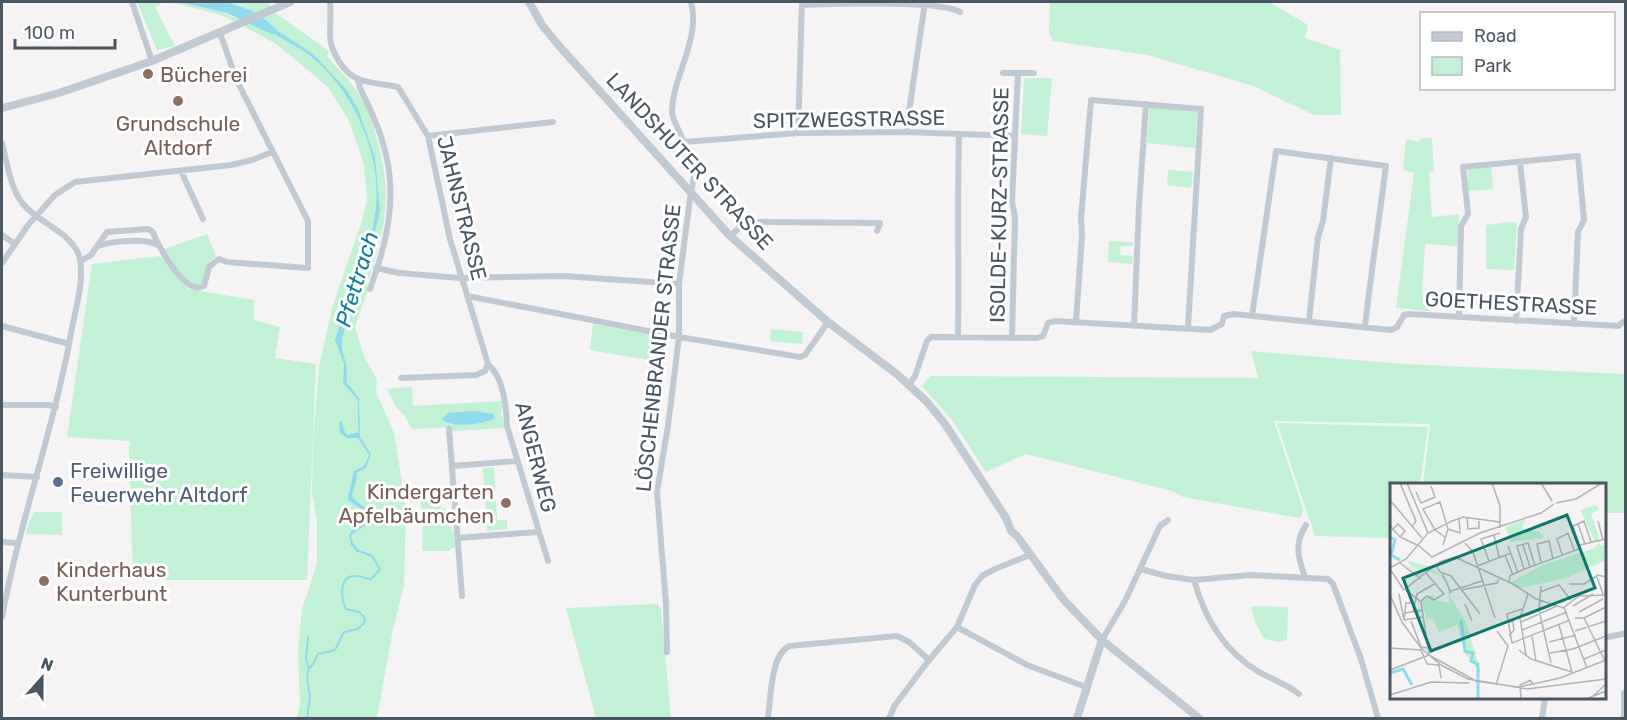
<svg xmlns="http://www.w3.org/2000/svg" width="1627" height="720" viewBox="0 0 1627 720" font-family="Rubik,sans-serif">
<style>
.green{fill:#c3f1d5}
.water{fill:#90daee}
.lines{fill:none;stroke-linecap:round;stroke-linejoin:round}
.stream{stroke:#90daee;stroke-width:2}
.minor{stroke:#c1cad2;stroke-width:6}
.tertiary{stroke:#c1cad2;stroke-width:8}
.education-dot{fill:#8d6e63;stroke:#fff;stroke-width:2}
.service-dot{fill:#5c6f8a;stroke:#fff;stroke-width:2}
.labels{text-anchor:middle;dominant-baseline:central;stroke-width:6;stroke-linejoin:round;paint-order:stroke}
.education-label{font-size:21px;fill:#785e54;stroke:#fff;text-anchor:start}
.street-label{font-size:21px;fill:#4a5661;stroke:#fff}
.service-label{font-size:21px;fill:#4e5e75;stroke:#fff;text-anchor:start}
.water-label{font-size:22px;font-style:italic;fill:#0c7c9b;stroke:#fff}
.inset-river{fill:none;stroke:#90daee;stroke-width:3}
.inset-road{fill:none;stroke:#b1b4b9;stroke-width:1.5}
.view{fill:#0f766e;fill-opacity:0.15;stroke:#0f766e;stroke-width:3}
.inset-edge{fill:none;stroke:#4a5661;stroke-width:3}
</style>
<rect width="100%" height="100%" fill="#f5f3f3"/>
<path class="green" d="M137,2h26l-8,5 20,39 -18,4z
M169,2c20,-1 49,7 67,16l5,-11 -14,-5h42l2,8 58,41 -2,5c13,15 28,29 37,47 7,11 10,26 14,39 15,58 7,87 -11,142l2,3 -14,40 9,29 13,24 -1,12 18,41 12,75 -2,77 -11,44 -16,89h-80l3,-14 -2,-54 4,-41 15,-46v-40l-5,-31 1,-50 6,-75 13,-59 29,-84 6,-25 -3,-35 -16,-45 -20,-32 -30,-25 -22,-18 -42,-23 -16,-7z
M1050,2h219l39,23 -3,13 35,12 1,65h-27l-61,-29 -105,-31 -95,-14 -4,-8z
M1024,78h28l-5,58 -26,-2z
M1150,107l47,4 -2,37 -48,-5z
M1423,138h9l2,33 -5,1 3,45 27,-3 -2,32 -32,-2 -3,50 7,1 -1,16 -32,-3 18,-135 -11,-3 3,-31 12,3z
M1491,166l2,23 -26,2 1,-21z
M1168,170l25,2 -2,16 -24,-3z
M1510,222l7,1 -3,47 -28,-1v-44z
M207,234l9,22 -7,7 -7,20 -4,2c-15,-6 -27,-22 -34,-36z
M1109,241l24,1v4h-12l-1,9 13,1 -1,8 -24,-2z
M160,256l28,33 66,11v20l26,7 -5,31 41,6 -9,216h-174l-4,-132 2,-7 -64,-4 25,-173z
M593,324l59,11 -4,25 -58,-10z
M771,329l32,3 -1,12 -32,-3z
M1251,351l152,13 222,10v139h-20l-1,-29h-181l7,-60 -156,-3 29,88 -1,6 -3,3 -116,-21 -11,-6 -146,-37 -40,18 -34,-52 -30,-34 8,-10 328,2z
M412,387l1,19 89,-5 1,4 -2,7 4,16 -53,3v-4l-40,2 -8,-14 -8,-8 -9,-18z
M1277,423l151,4 -8,57h-28l-1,54 -76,-2z
M494,467l3,53h10v9l-20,2 -4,-63z
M444,488v5l-12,1v11h9v3h4l3,11 3,1v10l3,2 1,16h-4l-1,3h-28l1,-30 -3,-31z
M34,512h28v23l-34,-1 -2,-1 2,-9z
M657,604l4,5 10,109h-75l-30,-110z
M1251,606l37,1 -1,32 -8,3 -15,-3 -9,-17z"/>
<path class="water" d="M180,2h47l23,8 16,10 12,11 35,23 33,35 12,20 17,49 5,53 -11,45 -9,21v7l4,1 -6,3 -3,5 -13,46v10l4,15 1,19 12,15 1,39 11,17 -5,14 -10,5 1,5 -5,17c4,9 16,12 20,21 -3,11 -15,12 -21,20l2,7 6,7 -1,3 -7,-8 -2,-10 4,-6 16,-11 -2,-5 -19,-13v-3l6,-26 10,-5 5,-11 -11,-17h-11l-7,-5 -1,-11 2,-2 4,12 2,3 11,-3v-29l-1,-4 -14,-16 1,-19 -9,-24 16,-49c1,-10 7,-18 11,-28 6,-15 11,-33 13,-49 9,-55 -20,-121 -62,-156 -11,-9 -26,-16 -38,-24h-4l-44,-21z
M475,411l19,3v5c-11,5 -42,10 -52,0l6,-6z"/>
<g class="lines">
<path class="stream" d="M308,637l-2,22 3,10
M307,718l3,-20 -3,-22 2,-7 5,-6 4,-9 17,-4 9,-18 14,-3 6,-6 1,-5 -6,-6 -13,-3c-5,-11 -8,-34 10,-33 5,0 10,3 15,3l9,-10 -8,-13 -15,-6"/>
<path class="minor" d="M132,2l20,59
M330,2c1,11 0,22 0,33 0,16 14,40 31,45 12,4 25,4 37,7l30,49 22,103 38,125
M802,5c29,-1 138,-5 158,7
M1003,73h31
M358,80l2,8c8,17 17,34 22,52 17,52 6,100 -12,149
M906,132l19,-130
M798,133l4,-131
M428,136l125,-14
M684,142l114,-9 108,-1 109,4
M2,143c5,19 8,45 21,61 15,19 53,30 57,56 4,21 -4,47 -8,68 -17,98 -52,191 -70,289
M181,171l22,48
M2,235l13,9
M730,236l14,-12 15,-2 121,1 -3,8
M98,246c13,-5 47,-8 60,-1
M81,261l10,-6 16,-23 41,-3 4,2c6,14 33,66 52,55l5,-19 10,-8 8,3 81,6v-47l-71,-140 -17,-48
M2,263l27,-39 26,-29 20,-13 156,-17 21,-5 20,-8
M376,268l23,5 61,5 103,-2 116,8
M467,296l212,41 121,20 5,-2 23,-33
M1252,316l24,-165 110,15c-7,54 -15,107 -21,161
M1459,317l2,-91 7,-12 -5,-47 115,-11 6,64 -6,12 -4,92
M1309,321l9,-84 5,-16 8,-63
M1516,321l5,-92 5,-12 -6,-55
M1076,322l6,-87 -1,-17 10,-118 110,9 -13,219
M2,326l67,18
M1134,326l5,-120 7,-102
M958,337c1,-68 -1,-135 1,-203
M1012,338l3,-121 -3,-16 6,-128
M488,364c16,14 18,42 19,62l41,135
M401,378l75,-3 9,-4 3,-7
M909,385l6,-9 12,-35 4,-4 106,1 6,-2 5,-13 6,-2 156,9 12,-6 2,-8 10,-2 157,16 6,-3 7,-12 5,-1 209,12 8,-6
M2,405h46l8,2
M449,429l13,167
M453,466l64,-5
M2,475l35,2
M458,538l80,-6
M2,542l16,1
M1141,569l25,7 28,4 56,-5 78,4 5,5 28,75 17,59
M1305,577c-7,-19 -11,-34 1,-52
M1194,580c10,37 30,71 65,92 14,8 28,12 40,22
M957,627l70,38 59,22
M1604,638l22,-5
M1102,640l23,-39 35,-75 8,-6
M667,652l-1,-48 -9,-112 11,-66 11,-89v-53l12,-93c8,-24 -3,-39 -13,-62 -2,-5 -6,-12 -6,-17 1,-38 29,-72 19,-110
M768,718c3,-20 2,-62 21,-72l108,-10 12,6 20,18
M889,718l6,-13 34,-45 28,-33 18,-42 7,-9 13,-7 35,-14
M1542,718l3,-20
M1624,718v-25"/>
<path class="tertiary" d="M529,2l13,23 18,22 170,189 98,86 70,53 29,27 18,22 61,94 5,13 6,5 46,63 19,20 20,21 97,78
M2,108l57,-15 93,-32 138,-59
M1077,718l25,-78"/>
</g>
<g class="education-dot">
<circle cx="148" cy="74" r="6"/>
<circle cx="178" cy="101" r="6"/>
<circle cx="506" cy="503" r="6"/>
<circle cx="44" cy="581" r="6"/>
</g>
<circle class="service-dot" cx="58" cy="482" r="6"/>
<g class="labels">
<g class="education-label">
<text x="160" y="74">Bücherei</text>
<text x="178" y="123" text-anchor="middle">Grundschule<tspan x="178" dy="24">Altdorf</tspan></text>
<text x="494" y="491" text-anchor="end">Kindergarten<tspan x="494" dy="24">Apfelbäumchen</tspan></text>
<text x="56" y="569">Kinderhaus<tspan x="56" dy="24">Kunterbunt</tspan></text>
</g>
<g class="street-label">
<text transform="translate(849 119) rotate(-1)">SPITZWEGSTRASSE</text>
<text transform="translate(690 161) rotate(47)">LANDSHUTER STRASSE</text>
<text transform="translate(999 205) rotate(-89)">ISOLDE-KURZ-STRASSE</text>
<text transform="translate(462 208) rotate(76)">JAHNSTRASSE</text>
<text transform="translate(1511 303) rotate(3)">GOETHESTRASSE</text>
<text transform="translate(658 348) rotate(-84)">LÖSCHENBRANDER STRASSE</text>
<text transform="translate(536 457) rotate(76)">ANGERWEG</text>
</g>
<g class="service-label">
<text x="70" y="470">Freiwillige<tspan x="70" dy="24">Feuerwehr Altdorf</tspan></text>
</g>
<g class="water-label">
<text transform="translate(357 279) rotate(-73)">Pfettrach</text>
</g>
</g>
<g transform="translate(1390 483)">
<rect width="216" height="216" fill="#f5f3f3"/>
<path d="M206,22l3,4 -8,5 7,20 1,7 -4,1 -15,-32zM135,37l-3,8 18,4 3,6 -32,4 -6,-15zM209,59l2,4 5,-2v16l-40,18 -45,10 -10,-6 32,-17 52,-17zM16,77l22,6 20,14 3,18 15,24 15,52 -16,-21 -8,-28 -18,7 -6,-14 -6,2 -5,-19 11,-7 1,6 15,3 -1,-19 -9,-9 -9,-3h-11l2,5 -19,-14 16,9 14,-1 -19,-3z" fill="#c3f1d5"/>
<path class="inset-river" d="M0,54l5,3 -4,15 9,5M71,137l4,31 8,2 -2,8 7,3v35M0,190l13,-4 9,16"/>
<path class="inset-road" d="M10,0l16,38 -4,6M17,0l21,50M102,0l8,23v22M151,0l11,18M26,9l5,11 14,-6 -4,-11M0,17l32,38M166,20l20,-4 26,-16M77,34l1,12 11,-1v-7M208,38l5,19M188,41l7,20M0,43l10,11 17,8M58,46l12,4 -1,-14M2,47l6,-6 7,7 -5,6M104,52l5,22M75,60l8,9 22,66M28,62l14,12 48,-24 61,-20 13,-9M53,62l5,-16 -8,-27 -17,7 12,21 10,7M133,62l7,22M189,62l-6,-19 11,-5 7,21M118,63l10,27M172,71l-5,-15 11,-6 6,17M115,72l8,20M99,78l-8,-22 19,-6M49,79l16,-5 58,27 23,15 28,9 15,39M151,79l-4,-18 12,-3 4,18M10,80l21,16M46,82l4,7 11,4 29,38M87,83l34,-13M0,85l16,-9 22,-26 24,-12 11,-4 37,5M0,86l14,21M134,86l-7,-23 11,-3 7,23M52,90l9,20M207,94l6,17M119,99l1,-6 12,-6 57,-21 1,-4 26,-6M179,101h15l14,-9 8,2M151,103l-2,24 12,53M14,107l31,-25M16,107l15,12 8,53M71,107l36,-7 2,-4M61,108l31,-10M150,109l19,-7 12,15M9,111l5,26M0,112l12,27 19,26 20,17 27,14 59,10 79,-10M31,118l6,-5 7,4 10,-6 -18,-21M75,121l7,17M183,123l20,-12M173,125l16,-12 27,-1M132,126l-15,5 5,29 58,-23M23,129l4,-18 19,-11M189,129l24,-13M15,130l18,-3M185,135h9l21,43M194,135l22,-11M14,137l2,-17h8M14,137l20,-3M21,138l10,26 7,1M118,138l5,1 1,8 -5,6M131,139l36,-16M169,142l13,47M132,147l45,-18M185,148l31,-10M142,153l4,25M159,159l27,-7M189,164l8,21M0,165l31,2 6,14 12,1 2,13M129,167l12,9 41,13M160,170l23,-4 33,-13M39,172l47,26 42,6 15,-3M136,172l-6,-37 8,-24M194,176l22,-9M0,187l39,-15M140,197l3,4 27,-6 46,-18M106,202l12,-39 -11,-15M0,212l41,-13 38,1M131,216l-1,-14 11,-5M196,216l20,-8M200,216l16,-15"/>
<path class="view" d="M177,32l28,73 -164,63 -28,-73z"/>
<rect width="216" height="216" class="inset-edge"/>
</g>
<rect width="1627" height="720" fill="none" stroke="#4a5661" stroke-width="6"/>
<rect x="1420" y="12" width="195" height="78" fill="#ffffff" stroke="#b7bbc0" stroke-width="1.5"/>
<rect x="1432" y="32" width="30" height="9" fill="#c1cad2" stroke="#b7bbc0" stroke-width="1.5"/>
<text x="1474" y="42" font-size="18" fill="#4a5661">Road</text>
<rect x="1432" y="57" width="30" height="18" fill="#c3f1d5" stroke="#b7bbc0" stroke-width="1.5"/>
<text x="1474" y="72" font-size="18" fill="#4a5661">Park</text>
<g transform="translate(42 678) rotate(21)" stroke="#ffffff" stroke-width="4.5" paint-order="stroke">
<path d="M0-4.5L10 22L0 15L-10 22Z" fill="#4a5661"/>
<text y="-9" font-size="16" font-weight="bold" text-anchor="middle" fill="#4a5661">N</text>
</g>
<path d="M15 39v9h100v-9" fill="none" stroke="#4a5661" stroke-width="3"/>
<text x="24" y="39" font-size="18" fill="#4a5661" stroke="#ffffff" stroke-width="4.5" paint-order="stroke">100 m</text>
</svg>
